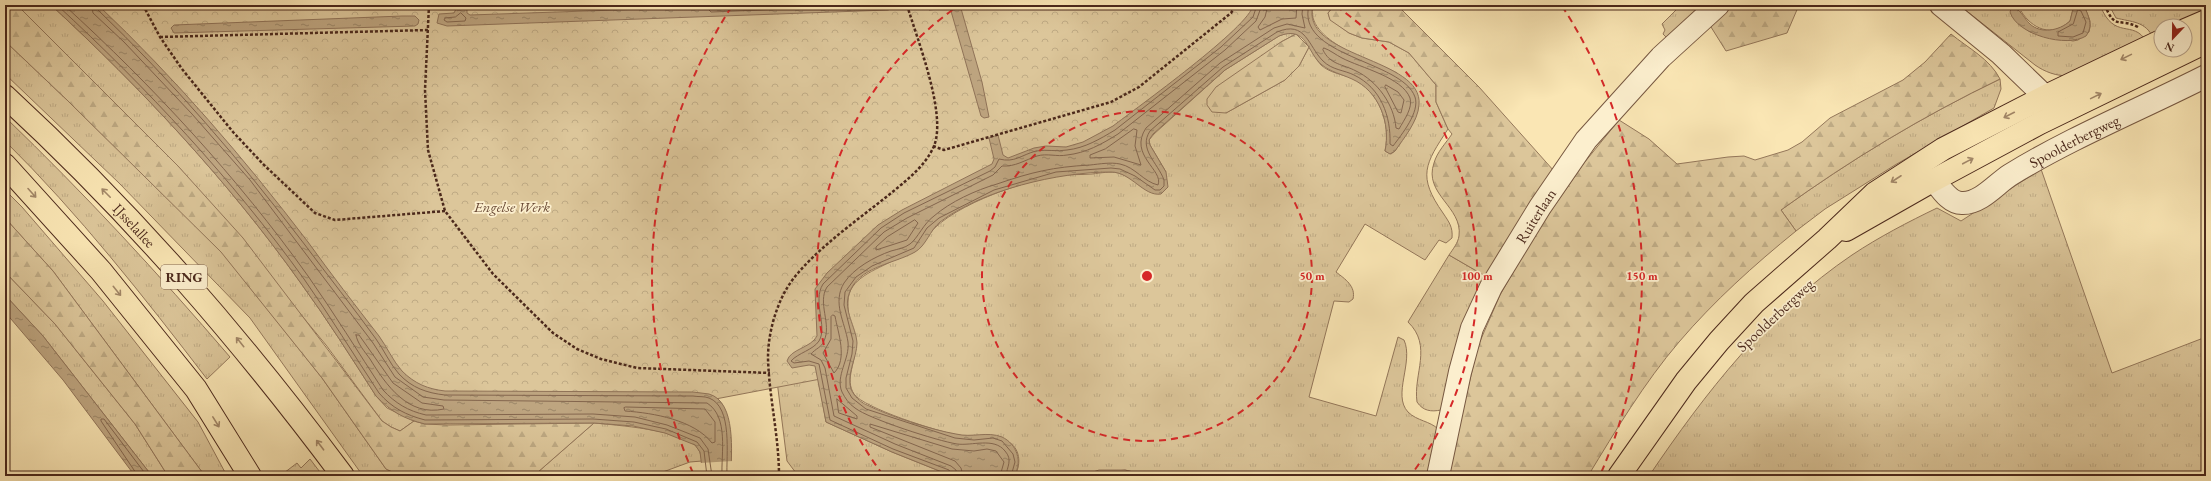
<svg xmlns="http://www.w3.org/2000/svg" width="2211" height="481" viewBox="0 0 2211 481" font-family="'EB Garamond',serif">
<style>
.grass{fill:url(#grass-tufts);stroke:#94775a}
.forest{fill:url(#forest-firs);stroke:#94775a}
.park{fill:url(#park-crowns);stroke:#94775a}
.water{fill:url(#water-ripples);stroke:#907358}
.pier{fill:#fae6b4}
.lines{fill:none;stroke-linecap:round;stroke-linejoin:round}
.shore{stroke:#84664e;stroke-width:1}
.minor-casing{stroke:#775841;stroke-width:24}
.major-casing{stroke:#4b281b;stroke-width:24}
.path{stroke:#4b281b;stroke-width:2.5;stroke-dasharray:3 2;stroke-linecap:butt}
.minor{stroke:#fcefce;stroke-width:22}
.major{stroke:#fae6b4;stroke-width:22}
.oneway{stroke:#a28768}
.ring{fill:none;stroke:#d62828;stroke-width:2;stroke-dasharray:7 5}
.labels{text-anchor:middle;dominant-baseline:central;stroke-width:3.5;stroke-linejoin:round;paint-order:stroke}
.shield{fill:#fcefce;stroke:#806451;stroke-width:1}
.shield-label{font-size:14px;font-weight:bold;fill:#4b281b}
.street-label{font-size:15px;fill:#4b281b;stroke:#fcefce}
.park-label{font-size:15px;font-style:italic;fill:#684834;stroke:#fcefce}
.centre{fill:#d62828;stroke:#fcefce;stroke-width:2}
.ring-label{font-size:12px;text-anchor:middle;font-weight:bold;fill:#d62828;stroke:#fcefce;stroke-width:3.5;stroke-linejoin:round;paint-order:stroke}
</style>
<defs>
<pattern id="grass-tufts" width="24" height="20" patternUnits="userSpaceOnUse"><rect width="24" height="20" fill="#dcc69a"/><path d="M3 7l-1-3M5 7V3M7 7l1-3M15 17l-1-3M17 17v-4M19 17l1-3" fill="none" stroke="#beaa84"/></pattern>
<pattern id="forest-firs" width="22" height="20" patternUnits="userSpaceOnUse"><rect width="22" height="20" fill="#dcc69a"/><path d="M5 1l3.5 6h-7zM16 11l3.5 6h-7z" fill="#beaa84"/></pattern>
<pattern id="park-crowns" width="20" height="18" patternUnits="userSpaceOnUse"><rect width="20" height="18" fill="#dcc69a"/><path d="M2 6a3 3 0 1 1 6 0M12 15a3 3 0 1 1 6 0" fill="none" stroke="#beaa84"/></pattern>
<pattern id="water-ripples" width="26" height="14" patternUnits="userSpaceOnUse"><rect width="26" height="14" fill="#bea580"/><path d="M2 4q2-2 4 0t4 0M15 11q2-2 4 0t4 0" fill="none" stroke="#9c8668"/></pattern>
</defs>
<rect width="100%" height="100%" fill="#fae6b4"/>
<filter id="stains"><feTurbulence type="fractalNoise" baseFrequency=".005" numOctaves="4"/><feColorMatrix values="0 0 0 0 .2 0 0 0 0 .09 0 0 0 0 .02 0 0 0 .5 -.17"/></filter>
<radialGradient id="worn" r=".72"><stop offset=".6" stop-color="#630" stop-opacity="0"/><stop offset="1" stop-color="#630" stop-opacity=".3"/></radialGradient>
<path class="grass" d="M17,5h34c91,84 177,176 249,277 27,37 51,75 76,114l11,12 27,13 -14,10 -9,-4 -9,-6 -56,-76 -148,-179z
M1313,5h22l-7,8 2,6 19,14 13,5 27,4 20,11 27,32v17l12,27c-23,35 -31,47 -5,84 6,9 10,14 9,25l-6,5 -7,-3 -14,20 -60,-36 -29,48c9,7 20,14 17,27l-4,3 -15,-1 -25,96 67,19 22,-79 6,3c10,22 -12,55 4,72 9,9 22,9 30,17l-9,47h-280l-24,-6 -44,6h-67c7,-9 7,-26 -4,-33 -19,-12 -33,-5 -52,-8 -19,-3 -95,-27 -104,-41 -10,-15 3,-33 1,-50 -2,-13 -8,-29 -7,-42 0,-24 28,-32 46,-42 11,-6 21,-13 31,-20 18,-32 95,-58 131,-64 12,-2 24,-1 36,-2 9,-1 18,-3 27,-1 9,3 16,8 23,14l24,-15 -16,-27 -1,-5 5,-6 71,-64 54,-34 8,-3 9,1 -15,8 -16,13 -39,58 59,-33 14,-14 10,-19c4,5 7,13 12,18 9,8 20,9 31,13 27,13 39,45 33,73l6,3 4,-3 20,-32 -18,-46c-24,-12 -93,-32 -84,-68z
M1681,5h22l-35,34 -5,-5 2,-4 -3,-6z
M1959,5h115l-4,16c-18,17 -38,8 -49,-10l-4,11 13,10 43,9 5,-1 11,-8 1,-5v-6l-6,-16h16c14,36 33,14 46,36l-77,35c-13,0 -24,-4 -34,-11z
M2109,5h97v10l-26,11h-19v8l-8,4c-7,-17 -22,-16 -37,-20z
M5,41l62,59 154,151 101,127 64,91 15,7h-38l-113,-158 -131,-135 -114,-109z
M2000,79l1,10 -7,19 -99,57 -70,44 -29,22 -15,-21c69,-50 142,-94 219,-131z
M5,117c79,76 153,156 225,240l-23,22c-63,-82 -128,-165 -202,-238z
M2041,169l71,204 94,-36v139h-557c56,-83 120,-165 203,-221 27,-18 56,-33 85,-47l24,13z
M5,190l17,17 81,94 95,121 29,54h-22l-152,-205 -48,-53z
M1449,255l38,22 -46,133c-10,2 -18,1 -24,-8 -4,-28 16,-56 -9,-80z
M5,272l50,52 80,100 33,52h-16l-109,-140 -38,-41z
M827,273l-10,98 9,51 66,30 60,24h-150l-6,-3 -9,-12 -12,-96z
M594,423c21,2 88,7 102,23 4,5 5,9 6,15l-12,1 -38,14h-122l8,-4z
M310,459l13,17h-43l17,-13 4,5z"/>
<path class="forest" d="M5,5h12l161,161 65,72 139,183 9,6 9,4 14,-10 11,3 22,1 147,-2 -56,49 -8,4h-129l-15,-7 -64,-91 -101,-126 -154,-152 -62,-59z
M1335,5h62l82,82 75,84 -67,106 -38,-22c4,-6 9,-12 10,-19 4,-29 -36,-42 -25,-73 3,-11 12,-20 18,-29l-4,-5 -12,-27v-17l-27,-32 -20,-11 -27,-4 -13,-5 -19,-13 -2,-7z
M1733,5h66l-12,28 -61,18 -15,-24z
M1296,34l13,13 -10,19 -14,14 -59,33 -14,-1 -5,-7v-6l9,-12 65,-45z
M1951,34c17,14 39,25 49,45 -77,37 -150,81 -219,131l15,21c-42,34 -82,70 -117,111 -35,41 -63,88 -91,134h-141l31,-130 22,-51 35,-61 49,-71 35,-43 30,19 28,25 51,-7 16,-1 11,4 33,-10 14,-8 28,-24 73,-38 22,-18z
M5,218l48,53 152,205h-37l-33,-52 -80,-100 -50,-52z
M1099,470h26l24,6h-68z"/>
<path class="park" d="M71,5h1210l-160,138 -91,24 -183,103 -16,107 -126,24 -285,5 -188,-239z"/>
<path class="water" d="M51,5h47c77,73 146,153 210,237 23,32 47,63 71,94 8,11 14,25 23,35 13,13 26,18 43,20l248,1c5,1 11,1 16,2 28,8 22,60 22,82h-28l-3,-24 -5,-7 -30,-12 -32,-7 -39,-3 -169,1c-21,-5 -35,-13 -49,-28 -25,-39 -49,-77 -76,-114 -72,-101 -158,-193 -249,-277z
M458,5h9v8l3,2 291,-10h135v2l-8,3 -441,16 -10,-3 2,-9 15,-1z
M924,5h36l22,77 7,35 -5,1 -3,-2 -30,-105 -3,-3 -19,2z
M1253,5h60c-14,53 111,52 106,100 -1,16 -15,33 -24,46l-5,3 -5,-3c6,-28 -6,-60 -33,-72 -11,-5 -21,-7 -30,-14 -15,-12 -15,-40 -43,-29l-54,34 -72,64 -4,6 1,5 16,27 2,15 -7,7c-17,3 -30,-22 -50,-22 -53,0 -129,18 -171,50 -10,8 -14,24 -25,30 -21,12 -58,15 -66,42 -6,16 7,33 8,49 0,14 -11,32 -6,46 3,7 9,13 16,16 22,11 65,25 89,29 16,4 31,-3 46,3 15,7 21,25 12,39h-62l-60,-24 -66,-30 -11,-56 -6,-1 -17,3 -5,-7c3,-12 24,-13 30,-25l-2,-47 12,-16 51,-48 24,-15 90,-46 2,-5 -5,-21 9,-3 5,20 5,3 26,-10 12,-2 20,1 17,-5 30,-16c22,-17 138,-100 140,-121z
M2074,5h10c4,11 10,20 2,31 -19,12 -69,-1 -76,-24l1,-3 4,-1c7,4 9,10 15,16 11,10 29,7 40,-3z
M402,16h13l4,4 -1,4 -3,2 -241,7 -3,-5 3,-3z
M5,295l38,41 109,140h-17l-72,-96 -58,-68z"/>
<path class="pier" d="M733,461v15h-32l-1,-13z"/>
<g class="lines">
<path class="shore" d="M57,5c90,83 175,174 247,274 26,37 50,76 75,114 13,15 27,22 46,27l168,-1 41,3 32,7 31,13 7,9 3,25
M64,5c89,81 174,173 244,271 26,37 50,76 75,114 12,13 25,21 43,25l167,-1 42,3 32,8 33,13 8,11 4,27
M91,5l2,8 31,29 68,72 58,66 123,163 22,34 28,20 21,3 263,3c22,14 14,50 15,73
M96,5l1,4c76,73 144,152 208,236 23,31 48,62 71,94 8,11 14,25 23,35 13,14 28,19 46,21l248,1c5,1 11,0 16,2 24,9 17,57 18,78
M710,5l-1,5 2,2 180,-7
M715,5l2,2 51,-2
M1268,5l-3,12 -7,10 2,3 22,-11 14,-1 1,-13
M2078,10l3,1 5,11 -3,11 -10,4 -15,-1v-4l15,-8z
M461,13l5,5 -1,3 -18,1 -3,-2 1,-2 10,-1z
M1324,48c6,2 12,7 18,10 19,10 60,19 68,40 3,10 -6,22 -11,31l-3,-1c-2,-24 -19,-47 -40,-57 -13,-7 -26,-6 -33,-21z
M1386,85l12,7 6,8 -3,13 -3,-1 -13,-25z
M1134,129l3,1 -2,16 6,19 -27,-8 -24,1v-3l15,-6z
M915,220l3,3 -11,17 -31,10v-3l11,-10z
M833,315l2,1c3,17 13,43 -1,57l-11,-20 8,-14v-22z
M356,335h3l34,48 29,20 21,3 1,3c-36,8 -58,-24 -74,-50 -5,-7 -13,-16 -14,-24z
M837,399l20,17v3l-18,-6z
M626,407l79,2 10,13v20l-3,1c-18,-23 -58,-30 -87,-32l-1,-3z
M138,476l-37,-55v-2h3l43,57
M952,476l-3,-6 -56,-21 -63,-29 -11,-56 -10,-3 -15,2 -3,-2c7,-8 22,-11 28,-20 9,-15 -7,-39 4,-57l58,-56 23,-15 86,-42 5,-4 4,-8c16,4 22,-4 37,-8 11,-2 21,1 31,-1 18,-2 33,-11 48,-20l106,-83 32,-30 4,-12
M957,476l-1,-6 -5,-4 -56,-22 -61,-28 -9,-48 -4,-8 -10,-6c4,-5 11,-7 13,-13 8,-17 -7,-38 3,-54l57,-55 23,-14 86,-43 9,-9c13,1 23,-6 35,-10 10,-3 20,1 30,-1 19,-2 35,-11 51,-21l107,-84 31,-29 6,-16
M963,476l-2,-8 -6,-7 -85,-34v-3l82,25 22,2 13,-2 9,2 8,11 -4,14
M1006,476c1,-10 7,-16 -1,-25 -11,-14 -33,-5 -48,-7 -19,-3 -88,-25 -102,-36 -6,-4 -10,-10 -13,-16 -7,-16 8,-33 6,-50 -3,-20 -16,-39 -4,-59 10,-15 30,-26 47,-32 7,-2 14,-3 19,-7 8,-6 13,-20 24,-28 16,-14 42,-26 63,-32 35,-12 56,-17 93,-19 10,-1 20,-3 30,-1 15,3 24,18 38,21 6,-15 -30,-30 -12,-57l74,-65 54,-35 13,-4 18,4 -3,-14 1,-9
M1011,476l4,-14 -2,-8 -11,-13 -9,-3 -19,2 -19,-2 -89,-29 -14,-11 -6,-10v-10l6,-24 1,-13 -9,-36 1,-13 11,-15 16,-11 42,-18 13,-20 12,-10 55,-28 62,-18 55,-4 9,1 15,7 20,14h5l4,-4v-6c-6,-17 -26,-31 -14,-49l73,-64 54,-35c29,-12 31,14 46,29 9,9 21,9 31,14 27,13 37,41 36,69l3,2c9,-12 27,-34 22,-49 -13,-37 -120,-40 -106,-92"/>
<g class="minor-casing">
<g id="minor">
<path d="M1941,5l60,49 57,55"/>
<path id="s1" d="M1934,180c7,9 16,24 29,23 18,0 33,-19 47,-28 62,-38 131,-66 196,-99"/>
<path id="s2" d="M1438,476l22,-104 12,-44 19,-41 49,-80 46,-67 75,-83 57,-52"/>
</g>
</g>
<g class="major-casing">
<g id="major">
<path d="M2185,30l21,-9"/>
<path id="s3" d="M5,96c128,118 234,241 338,380"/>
<path d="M5,165l96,106 95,118 54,87"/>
<path d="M1846,230l88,-50 106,-57 166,-81"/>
<path d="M1619,476l67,-95 33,-40 35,-38 73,-64 48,-46 68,-44 103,-53 115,-55"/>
</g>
</g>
<path class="path" d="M143,5l17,32 22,32 51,63 31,33 51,48 20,7 110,-9
M429,5l-4,85 3,60 17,61 48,63 60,59 24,16 24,10 36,9 133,5
M2105,5c10,26 14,12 33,22
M160,37l268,-7
M933,146l11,4 167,-48 28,-15 92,-74 5,-8
M697,476h52
M779,476c0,-40 -10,-79 -11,-118 0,-29 11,-64 30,-85 30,-35 76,-64 111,-95 10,-9 20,-20 25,-32 13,-32 -17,-107 -27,-141"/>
<use href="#minor" class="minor"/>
<use href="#major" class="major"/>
</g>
<defs><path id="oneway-shaft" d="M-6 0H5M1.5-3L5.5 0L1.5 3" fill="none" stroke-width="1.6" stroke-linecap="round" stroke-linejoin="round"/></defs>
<g class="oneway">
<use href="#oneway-shaft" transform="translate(2126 57) rotate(154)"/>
<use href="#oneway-shaft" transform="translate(2096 96) rotate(-26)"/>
<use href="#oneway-shaft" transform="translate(2009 115) rotate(153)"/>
<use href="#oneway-shaft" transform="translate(1968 161) rotate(-28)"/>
<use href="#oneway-shaft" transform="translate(1896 179) rotate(147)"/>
<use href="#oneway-shaft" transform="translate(32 193) rotate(48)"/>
<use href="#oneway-shaft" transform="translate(106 193) rotate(-135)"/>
<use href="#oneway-shaft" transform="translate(117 291) rotate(51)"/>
<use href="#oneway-shaft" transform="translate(240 342) rotate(-129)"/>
<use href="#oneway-shaft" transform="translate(216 422) rotate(58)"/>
<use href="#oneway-shaft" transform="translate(320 445) rotate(-127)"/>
</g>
<g class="ring">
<circle cx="1147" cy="276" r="165"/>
<path d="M883 475A330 330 0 0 1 958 6M1336 6A330 330 0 0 1 1411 475"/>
<path d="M693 473A495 495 0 0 1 732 6M1562 6A495 495 0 0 1 1601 473"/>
</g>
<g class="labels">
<rect class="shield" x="161" y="265" width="46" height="24" rx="3"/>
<g class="shield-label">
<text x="184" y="277">RING</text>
</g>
<g class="street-label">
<text stroke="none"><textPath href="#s1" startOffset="167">Spoolderbergweg</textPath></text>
<text stroke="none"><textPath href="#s2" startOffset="281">Ruiterlaan</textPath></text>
<text stroke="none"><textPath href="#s3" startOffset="183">IJsselallee</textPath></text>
<text transform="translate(1775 315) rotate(-43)">Spoolderbergweg</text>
</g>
<g class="park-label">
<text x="512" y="206">Engelse Werk</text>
</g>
</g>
<circle cx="1147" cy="276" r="6" class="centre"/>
<g class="ring-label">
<text x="1312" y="280">50 m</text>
<text x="1477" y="280">100 m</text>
<text x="1642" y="280">150 m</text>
</g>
<rect width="2211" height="481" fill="none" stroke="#fae6b4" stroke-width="20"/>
<rect x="6" y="6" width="2199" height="469" fill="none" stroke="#4b281b" stroke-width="2"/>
<rect x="10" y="10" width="2191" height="461" fill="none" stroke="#4b281b"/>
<g transform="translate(2173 38) rotate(202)"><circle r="19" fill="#fcefce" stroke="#b59f86"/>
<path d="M0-3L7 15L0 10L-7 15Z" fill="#8f2418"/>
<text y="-6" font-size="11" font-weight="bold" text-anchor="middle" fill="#4b281b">N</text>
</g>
<rect width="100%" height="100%" filter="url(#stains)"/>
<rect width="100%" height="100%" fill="url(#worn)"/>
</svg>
